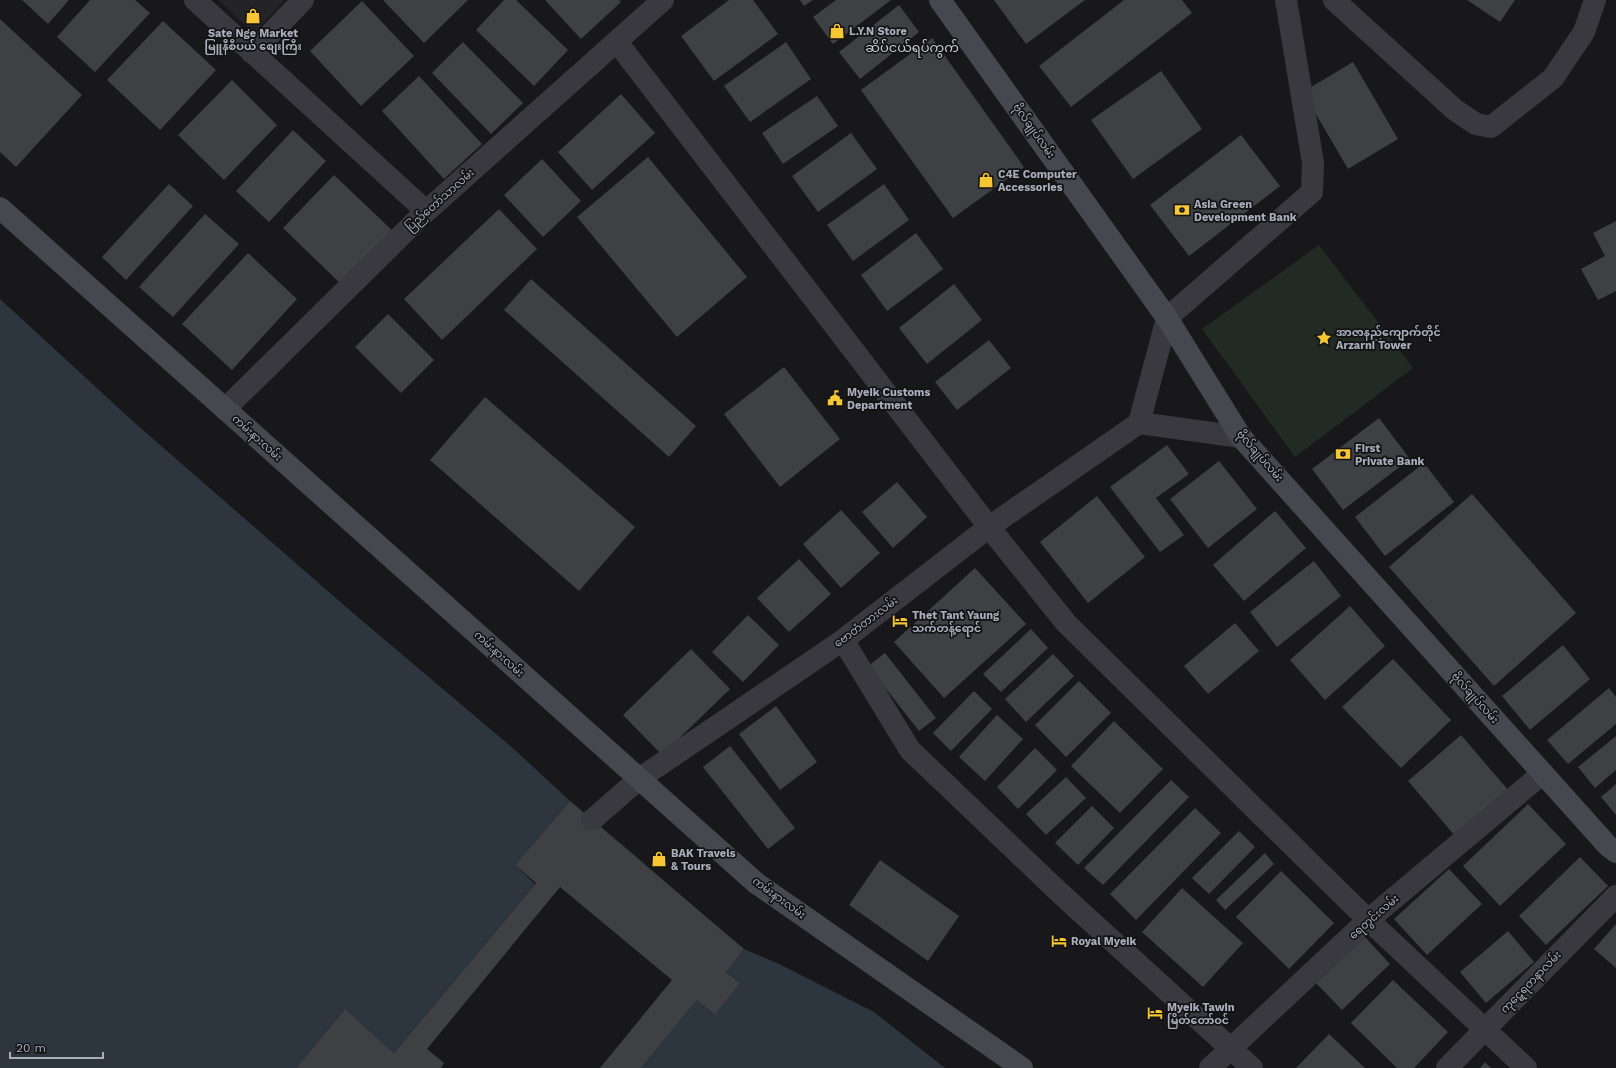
<svg xmlns="http://www.w3.org/2000/svg" width="1616" height="1068" viewBox="0 0 1616 1068" font-family="'Work Sans','Noto Sans Myanmar',sans-serif">
<style>
.built{fill:#242427}
.green{fill:#222a24}
.water{fill:#2d353f}
.pier{fill:#18181a}
.building{fill:#3f4044}
.lines{fill:none;stroke-linecap:round;stroke-linejoin:round}
.minor{stroke:#39393f;stroke-width:22}
.secondary{stroke:#47484f;stroke-width:22}
.labels{text-anchor:middle;dominant-baseline:central;stroke-width:3.5;stroke-linejoin:round;paint-order:stroke}
.poi-label{font-size:11px;font-weight:bold;fill:#aaadba;stroke:#131315;text-anchor:start}
.street-label{font-size:11px;fill:#aaadba;stroke:#131315}
.quarter-label{font-size:13px;fill:#cbcdd6;stroke:#131315}
</style>
<rect width="100%" height="100%" fill="#18181a"/>
<path class="built" d="M218,0h67l-31,33z"/>
<path class="green" d="M1319,245l94,123 -118,89 -93,-128z"/>
<path class="water" d="M0,299l136,125 217,189 162,137 55,51 61,51 95,83 18,14 35,15 95,48 71,56h-945z"/>
<path class="pier" d="M570,801l174,148 -18,23 14,11 -43,17 -56,68h-345l49,-59 49,44 141,-169 -20,-19z"/>
<path class="building" d="M22,0h47l-21,24z
M90,0h45l15,13 -55,59 -38,-35z
M383,0h85l-44,43z
M504,0h12l52,50 -34,36 -58,-56z
M545,0h74l2,2 -40,37z
M729,0h24l25,34 -64,47 -33,-45z
M800,0h13l-9,6z
M836,0h55l-58,44 -20,-27z
M994,0h91l-59,44z
M1124,0h58l10,13 -121,94 -32,-41z
M1467,0h48l-15,22z
M362,1l52,55 -53,50 -51,-55z
M899,5l20,27 -59,47 -21,-27z
M0,19l82,76 -66,72 -16,-15z
M163,21l53,49 -56,60 -53,-50z
M932,38l92,129 -71,51 -92,-128z
M463,42l60,61 -32,31 -59,-61z
M786,42l25,37 -61,43 -26,-36z
M1353,62l45,77 -50,30 -45,-77z
M1161,71l41,58 -69,50 -42,-59z
M419,76l63,68 -38,35 -62,-68z
M232,80l45,45 -53,55 -46,-45z
M621,94l34,39 -63,57 -34,-38z
M817,96l21,30 -55,38 -21,-31z
M293,130l33,31 -57,61 -33,-31z
M851,133l26,36 -59,43 -26,-36z
M1241,135l39,51 -91,70 -39,-51z
M648,157l99,120 -70,60 -100,-120z
M542,159l39,42 -38,36 -39,-42z
M334,175l61,58 -51,54 -61,-59z
M169,184l24,22 -67,74 -24,-23z
M884,184l25,36 -56,41 -26,-36z
M499,209l38,40 -95,91 -38,-41z
M205,214l34,30 -66,73 -34,-30z
M1616,221v70l-18,9 -17,-31 24,-13 -12,-23z
M916,233l27,36 -56,42 -26,-36z
M248,253l49,46 -65,71 -50,-46z
M531,279l165,147 -27,31 -165,-147z
M954,284l28,36 -55,44 -28,-36z
M388,314l46,46 -33,33 -46,-46z
M989,340l22,28 -54,42 -22,-28z
M784,367l56,72 -60,48 -56,-73z
M485,397l150,130 -56,64 -149,-131z
M1379,418l31,41 -67,51 -31,-41z
M1167,445l22,29 -33,24 28,37 -24,17 -50,-65z
M1219,461l38,48 -49,39 -38,-49z
M1424,463l30,39 -69,54 -30,-39z
M897,482l30,35 -34,31 -31,-36z
M1472,494l104,119 -82,73 -105,-119z
M1097,496l48,61 -57,46 -48,-61z
M841,510l39,43 -39,35 -38,-44z
M1275,511l31,37 -62,53 -31,-36z
M799,559l32,35 -42,38 -32,-34z
M1314,561l27,35 -64,51 -27,-35z
M975,568l51,56 -82,74 -50,-56z
M1350,606l35,40 -60,54 -35,-40z
M748,615l31,30 -36,37 -31,-30z
M1235,623l24,28 -51,43 -24,-28z
M1031,629l17,19 -47,44 -18,-18z
M1563,645l27,34 -60,51 -28,-34z
M691,649l39,40 -68,66 -39,-40z
M885,653l51,65 -17,13 -51,-65z
M1053,654l21,22 -48,46 -21,-23z
M1393,659l58,61 -50,48 -59,-61z
M1079,681l32,32 -45,44 -31,-32z
M1609,688l7,9v27l-48,40 -21,-24z
M974,691l18,18 -41,42 -18,-18z
M776,706l41,56 -37,28 -41,-56z
M997,715l26,24 -38,42 -26,-24z
M1114,721l49,48 -43,44 -49,-47z
M1461,735l48,56 -53,46 -48,-56z
M1616,736v34l-21,18 -17,-21z
M730,746l65,82 -27,21 -65,-82z
M1035,748l22,22 -39,39 -21,-22z
M1066,777l20,21 -40,37 -20,-21z
M1171,780l18,17 -86,88 -19,-17z
M1616,784v31l-15,-18z
M570,801l174,148 -18,23 14,11 -25,31 -18,-14 -56,68h-41l72,-88 -112,-93 -133,162 17,14 -3,5h-145l49,-59 49,44 142,-170 -21,-18z
M1528,804l38,40 -66,62 -37,-40z
M1092,806l22,22 -36,37 -23,-22z
M1195,808l26,25 -85,87 -26,-26z
M1239,831l16,16 -46,47 -17,-16z
M1265,853l9,11 -49,46 -9,-10z
M1580,857l28,29 -62,59 -27,-29z
M880,860l79,56 -31,45 -79,-56z
M1449,869l33,35 -55,51 -33,-36z
M1281,871l53,52 -45,46 -53,-52z
M1182,888l61,55 -40,44 -61,-55z
M1616,924v44l-22,-19z
M1508,931l26,31 -48,41 -26,-31z
M1364,936l26,28 -48,46 -26,-27z
M1393,980l55,52 -34,36h-17l-46,-45z
M1329,1034l36,34h-69z
M1485,1062l6,6h-11z"/>
<g class="lines">
<path class="minor" d="M195,0l231,211
M1334,0l121,110 21,14 15,3 62,-49 31,-46 11,-32
M617,42l372,485 77,96 294,289 166,156
M252,53l51,-53
M225,409l196,-193 242,-216
M1241,437l-102,-14 28,-105 145,-126 1,-29 -27,-163
M843,640l67,110 151,144 191,174
M592,820l47,-41 204,-139 146,-113 150,-104
M1210,1068l158,-148 175,-147
M1447,1068l169,-172"/>
<path class="secondary" d="M940,0l227,318 74,119 367,409 8,6
M0,208l756,675 266,185"/>
</g>
<defs>
<g id="shop-bare" transform="scale(1.2)"><path d="M-5-2.5h2.3a2.7 3.5 0 0 1 5.4 0H5L5.5 6h-11ZM-1.5-2.5h3a1.5 2.3 0 0 0-3 0Z" fill="#f7c733" stroke="#131315" stroke-width="2.5" paint-order="stroke"/></g>
<g id="bank-bare" transform="scale(1.2)"><path d="M-6-4H6V4H-6ZM0-2.3a2.3 2.3 0 1 0 0 4.6a2.3 2.3 0 1 0 0-4.6Z" fill="#f7c733" stroke="#131315" stroke-width="2.5" paint-order="stroke"/></g>
<g id="sight-bare" transform="scale(1.2)"><path d="M0-6L1.8-2.2L6-1.7L2.9 1.2L3.7 5.4L0 3.3L-3.7 5.4L-2.9 1.2L-6-1.7L-1.8-2.2Z" fill="#f7c733" stroke="#131315" stroke-width="2.5" paint-order="stroke"/></g>
<g id="civic-bare" transform="scale(1.2)"><path d="M-.6-6.5H3V-4.5H.6V-3L4-1V1h2V6H-6V1h2V-1L-.6-3ZM-1.2 2.5V6h2.4V2.5Z" fill="#f7c733" stroke="#131315" stroke-width="2.5" paint-order="stroke"/></g>
<g id="hotel-bare" transform="scale(1.2)"><path d="M-6-4.5h1.5V1H6V5H4.5V3h-9V5H-6ZM-4 0a1.8 1.8 0 1 1 3.6 0ZM.5 0V-2.5h3Q6-2.5 6 0Z" fill="#f7c733" stroke="#131315" stroke-width="2.5" paint-order="stroke"/></g>
</defs>
<g fill-rule="evenodd">
<use href="#shop-bare" x="253" y="16"/>
<use href="#shop-bare" x="837" y="31"/>
<use href="#shop-bare" x="986" y="180"/>
<use href="#bank-bare" x="1182" y="210"/>
<use href="#sight-bare" x="1324" y="338"/>
<use href="#civic-bare" x="835" y="398"/>
<use href="#bank-bare" x="1343" y="454"/>
<use href="#hotel-bare" x="900" y="621"/>
<use href="#shop-bare" x="659" y="859"/>
<use href="#hotel-bare" x="1059" y="941"/>
<use href="#hotel-bare" x="1155" y="1013"/>
</g>
<g class="labels">
<g class="poi-label">
<text x="849" y="31">L.Y.N Store</text>
<text x="253" y="33" text-anchor="middle">Sate Nge Market<tspan x="253" dy="13">မြူနီစီပယ် စျေးကြီး</tspan></text>
<text x="998" y="174">C4E Computer<tspan x="998" dy="13">Accessories</tspan></text>
<text x="1194" y="204">Asia Green<tspan x="1194" dy="13">Development Bank</tspan></text>
<text x="1336" y="332">အာဇာနည်ကျောက်တိုင်<tspan x="1336" dy="13">Arzarni Tower</tspan></text>
<text x="847" y="392">Myeik Customs<tspan x="847" dy="13">Department</tspan></text>
<text x="1355" y="448">First<tspan x="1355" dy="13">Private Bank</tspan></text>
<text x="912" y="615">Thet Tant Yaung<tspan x="912" dy="13">သက်တန့်ရောင်</tspan></text>
<text x="671" y="853">BAK Travels<tspan x="671" dy="13">&amp; Tours</tspan></text>
<text x="1071" y="941">Royal Myeik</text>
<text x="1167" y="1007">Myeik Tawin<tspan x="1167" dy="13">မြိတ်တော်ဝင်</tspan></text>
</g>
<g class="street-label">
<text transform="translate(1034 131) rotate(55)">ဗိုလ်ချုပ်လမ်း</text>
<text transform="translate(440 200) rotate(-42)">ပြည်တော်သာလမ်း</text>
<text transform="translate(257 438) rotate(42)">ကမ်းနားလမ်း</text>
<text transform="translate(1260 456) rotate(49)">ဗိုလ်ချုပ်လမ်း</text>
<text transform="translate(866 622) rotate(-37)">ဗောတံတားလမ်း</text>
<text transform="translate(499 654) rotate(42)">ကမ်းနားလမ်း</text>
<text transform="translate(1475 698) rotate(48)">ဗိုလ်ချုပ်လမ်း</text>
<text transform="translate(779 898) rotate(36)">ကမ်းနားလမ်း</text>
<text transform="translate(1374 917) rotate(-41)">ရေတွင်းလမ်း</text>
<text transform="translate(1531 982) rotate(-46)">ကုဋေရတနာလမ်း</text>
</g>
<g class="quarter-label">
<text x="912" y="47">ဆိပ်ငယ်ရပ်ကွက်</text>
</g>
</g>
<path d="M10 1052v6h93v-6" fill="none" stroke="#aaadba" stroke-width="2"/>
<text x="16" y="1052" font-size="12" fill="#aaadba" stroke="#131315" stroke-width="3" paint-order="stroke">20 m</text>
</svg>
